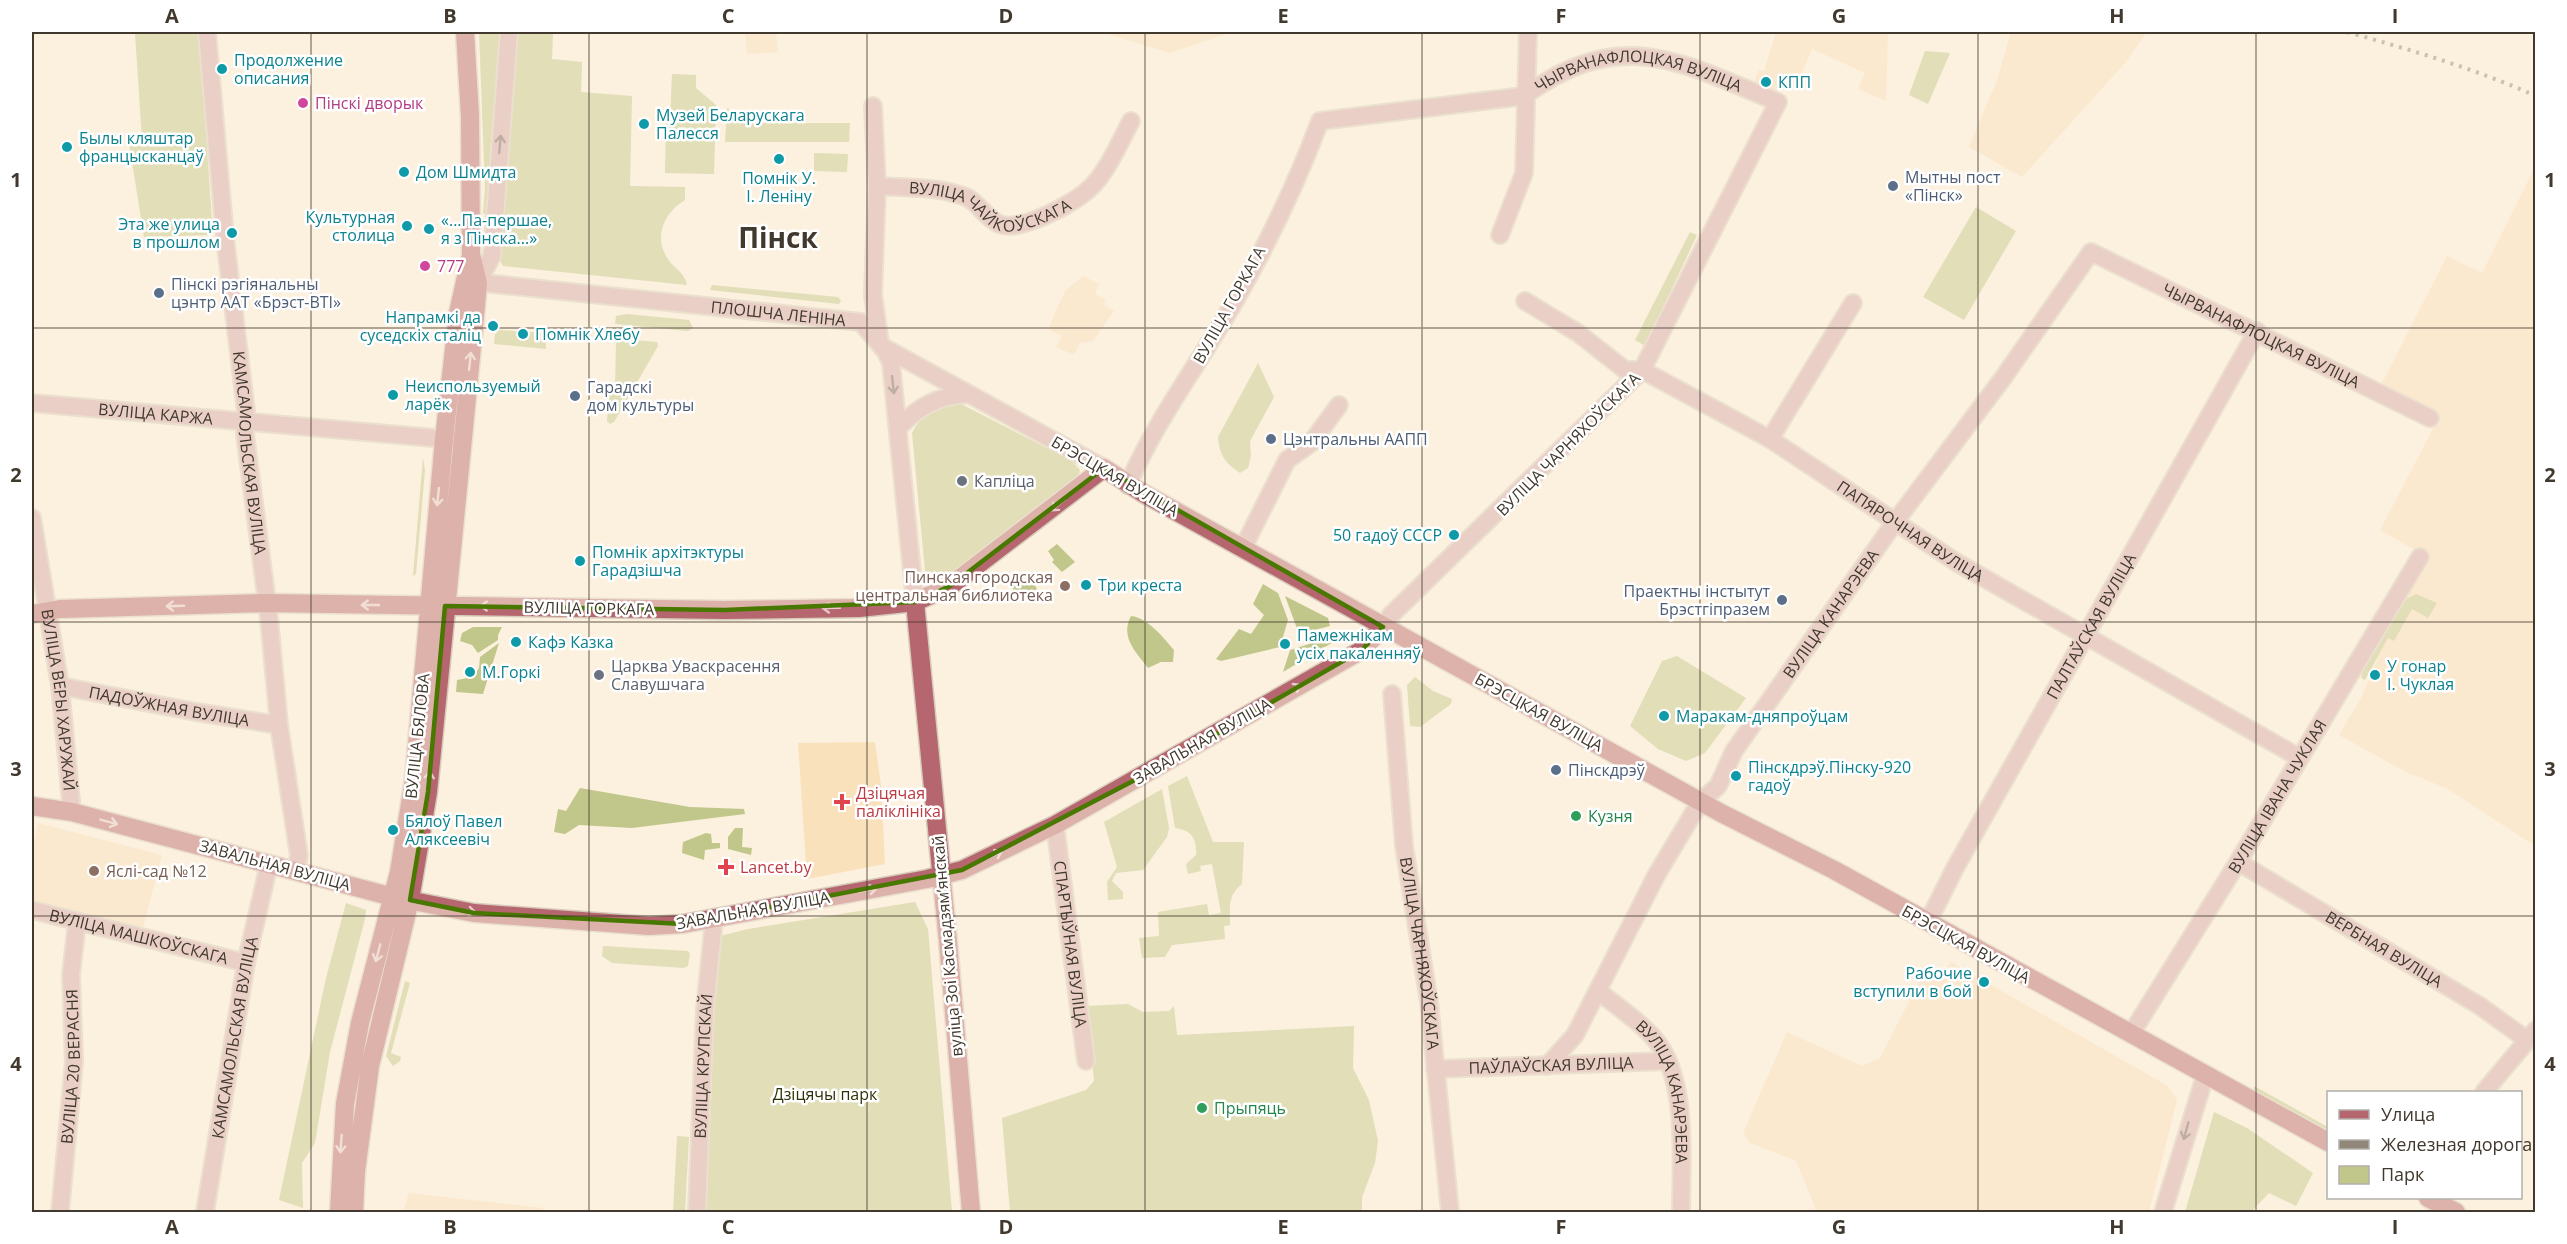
<svg xmlns="http://www.w3.org/2000/svg" width="2567" height="1244" viewBox="0 0 2567 1244" font-family="'Open Sans',sans-serif">
<style>
.built{fill:#f9e1bc}
.green{fill:#c1c78b}
.lines{fill:none;stroke-linecap:round;stroke-linejoin:round}
.minor-casing{stroke:#d7cbbb;stroke-width:20}
.major-casing{stroke:#d7cbbb;stroke-width:21}
.minor{stroke:#d5a7aa;stroke-width:16}
.major{stroke:#b6666e;stroke-width:18}
.rail{stroke:#918779;stroke-width:4;stroke-dasharray:3 6;stroke-linecap:butt}
.oneway{stroke:#756059}
.oneway2{stroke:#e5c9cc}
.marked{fill:none;stroke:#487800;stroke-width:4.5;stroke-linejoin:round}
.grid{fill:none;stroke:#41392e;stroke-width:1.5;stroke-opacity:0.55}
.culture-dot{fill:#0f9aa8;stroke:#fff;stroke-width:2}
.hotel-dot{fill:#d1479c;stroke:#fff;stroke-width:2}
.service-dot{fill:#5c6f8a;stroke:#fff;stroke-width:2}
.worship-dot{fill:#6b7280;stroke:#fff;stroke-width:2}
.education-dot{fill:#8d6e63;stroke:#fff;stroke-width:2}
.health-dot{fill:#e0444e;stroke:#fff;stroke-width:2}
.leisure-dot{fill:#2e9e5b;stroke:#fff;stroke-width:2}
.labels{text-anchor:middle;dominant-baseline:central;stroke-width:5;stroke-linejoin:round;paint-order:stroke}
.culture-label{font-size:16px;fill:#0d838f;stroke:#fff;text-anchor:start}
.street-label{font-size:16px;fill:#41392e;stroke:#fff}
.hotel-label{font-size:16px;fill:#b23c85;stroke:#fff;text-anchor:start}
.service-label{font-size:16px;fill:#4e5e75;stroke:#fff;text-anchor:start}
.worship-label{font-size:16px;fill:#5b616d;stroke:#fff;text-anchor:start}
.education-label{font-size:16px;fill:#785e54;stroke:#fff;text-anchor:end}
.health-label{font-size:16px;fill:#be3a42;stroke:#fff;text-anchor:start}
.leisure-label{font-size:16px;fill:#27864d;stroke:#fff;text-anchor:start}
.park-label{font-size:16px;fill:#2f3208;stroke:#fff}
.town-label{font-size:28px;font-weight:bold;fill:#41392e;stroke:#fff}
.neatline{fill:none;stroke:#41392e;stroke-width:2}
.grid-label{font-size:20px;text-anchor:middle;font-weight:bold;fill:#41392e}
</style>
<rect width="100%" height="100%" fill="#fcf0de"/>
<path class="built" d="M745,32h31l2,20 -31,2z
M1101,32h131l-62,21z
M1776,32h112l-2,69 -28,-12 7,-16 -53,-24 -16,38 -22,5 -21,-8 6,-14 5,1z
M2011,32h136l-22,31 -103,114 -53,-30 28,-67z
M2532,173l4,1 -1,672 -87,-57 -42,-17 -67,-37 22,-37 61,-144 -42,-24 55,-105 1,-11 -54,-31 65,-127 35,17z
M1083,276l16,8 -4,10 11,6 -2,5 10,6 -21,30 -13,2 -6,12 -18,-8 6,-11 -14,-7 17,-38z
M875,742l6,44 4,78 -78,15 -9,-136z
M38,823l124,32 -20,76 -110,-27v-54z
M1951,962l217,124 9,14 -28,112h-332l-21,-51 -46,-18 -7,-10 44,-101 75,34 18,-8 40,-78 1,-13 22,8z
M409,1193l134,15v4h-140z"/>
<path class="green" d="M199,32l14,203 -69,2 -15,-94 13,-3 -7,-107z
M479,32h24l-15,182h-5l2,-27z
M514,32h39l-1,27 30,3 -1,30 51,4 -2,90 55,1v13c-22,13 -33,39 -15,62 7,8 15,12 17,23l-184,-19 -4,-8z
M1925,51l25,2 -22,51 -19,-9z
M672,74l24,1v13l20,17 -2,69 -49,-1 1,-52 4,-2z
M727,108l21,15h102l-1,19h-124z
M814,153l34,1 -1,18 -33,-1z
M1976,207l40,24 -52,89 -41,-23z
M1690,232l7,3 -52,111 -10,-6z
M712,285l126,12 3,4 -2,3 -129,-14z
M627,314l62,6 4,8 -5,3 -73,-7 1,-8z
M499,330l47,3v16l-52,-5 1,-10z
M621,339l36,3 1,4 -44,76 -4,2 -3,-3 2,-25 6,-8 1,-45z
M1258,363l16,34 -24,44 1,15 -3,12 -8,5c-14,-9 -21,-18 -22,-36z
M952,404l11,1 109,56 8,9 -2,6 -128,98 -19,3 -6,-6 -13,-138c8,-17 22,-25 40,-29z
M423,458l2,12 -9,104 -3,2z
M1057,544l18,18 -13,10 -10,-10 2,-2 -6,-9z
M1017,576l7,8 7,-6 6,11 -15,10h-4l-10,-19z
M1263,584l15,9 10,27 -8,27 -59,14 -5,-2 23,-30 12,5 13,-19 -11,-11z
M2416,594l21,9 -9,15 -16,-9 -18,32 -6,-3 -23,42 -4,-2 3,-12 40,-66z
M1285,596l43,22 2,8 -31,8z
M1131,616c17,2 32,21 43,34l-1,12h-12l-13,6c-13,-17 -28,-31 -17,-52z
M473,627h29l-4,8v5l-20,13 -6,-8 -12,-4 2,-8z
M1335,636v5l-52,31 7,-22z
M499,643l-16,51 -27,-2 1,-12 16,-3 6,-9 1,-11z
M1677,656l69,42 -41,55 -19,8 -28,-12 -28,-23 32,-65z
M1415,677l18,14 19,8 -1,5 -31,23 -10,-1 -3,-41z
M1187,776l26,66h31l-2,42c-15,12 -12,23 -12,41l-6,1 1,13 -53,6 -7,12 -23,1 -3,-20 20,-2 -1,-24 49,-8 2,11 12,-2 -9,-49 -12,2 1,5 -13,3 -2,-10 10,-9c1,-16 -4,-25 -21,-27l-7,-42z
M580,788l110,19 54,2 1,5 -113,14 -53,-3 -14,9 -11,-2 4,-23 8,2z
M1162,789l7,39 -2,9 -24,33 -27,3 -4,8 11,11v7l-15,1 -1,-18 10,-15 -13,-45z
M735,828h8l-1,19 10,1 -1,7 -23,-6v-12z
M706,833l5,1 1,9h8v5l-15,2 -1,10 -22,-7 1,-11z
M915,902l13,27 24,283h-250l14,-275 32,-8z
M346,903l20,7 -1,9 -35,133 -15,91 -13,20 1,45 -24,-8 47,-222z
M603,946l85,5 2,3 -2,12 -4,2 -72,-5 -10,-7z
M405,981l5,2 -19,70 10,4 -1,4 -7,5 -7,-10z
M1128,1004l15,8 26,-1 5,-5 3,29 177,-9 -1,42 16,32 9,41 -3,22 -13,34v15h-352l-8,-94 84,-28 8,-9 -7,-75z
M2254,1086l74,41v5l-74,-41z
M2214,1112l33,16 66,45 -17,33 -27,-13 -18,19h-66z
M677,1136l12,1 -4,75h-12z"/>
<g class="lines">
<g class="minor-casing">
<g id="minor">
<path id="s1" d="M207,32l18,206 21,174 -1,22 24,184 10,107 20,131 -4,15"/>
<path d="M873,106l4,80 -4,109 7,49"/>
<path id="s2" d="M877,186c29,2 64,0 91,12 11,6 19,21 31,26 21,9 76,-21 91,-36 16,-14 31,-48 41,-67"/>
<path d="M1500,235l24,-62 4,-141"/>
<path id="s3" d="M465,281l396,41 25,30 5,11 24,239"/>
<path d="M478,283l14,-27 17,-224"/>
<path id="s4" d="M1525,301l53,32 47,37h17l128,69 186,123 344,196"/>
<path d="M883,347l221,121"/>
<path id="s5" d="M32,403l425,37"/>
<path d="M898,428c21,-22 40,-32 70,-34"/>
<path d="M1770,439l83,-136"/>
<path id="s6" d="M1128,485c28,-66 73,-124 108,-186 32,-56 61,-117 84,-178l204,-25c98,-71 155,-34 254,6l-136,268 -251,245 -8,12"/>
<path id="s7" d="M32,518l28,168 12,126"/>
<path d="M1243,548l44,-88 24,-17 28,-38"/>
<path id="s8" d="M60,686l136,26 83,13"/>
<path id="s9" d="M1392,694l12,152 25,156 21,210"/>
<path id="s10" d="M1055,825l31,236"/>
<path id="s11" d="M2238,862l242,144 47,34"/>
<path id="s12" d="M32,910l214,53"/>
<path id="s13" d="M1928,922l27,-54 302,-537"/>
<path id="s14" d="M1598,991c18,15 49,35 62,55 28,43 21,116 21,166"/>
<path id="s15" d="M2131,1034l107,-172 182,-305"/>
<path id="s16" d="M1547,1066l28,-31 82,-161 43,-72 18,-16 16,-35 161,-229 108,-144 88,-126 339,166"/>
<path id="s17" d="M1435,1069l232,-8"/>
<path d="M2484,1092l52,-62"/>
<path id="s18" d="M60,1212l14,-150 -3,-87 6,-53"/>
<path id="s19" d="M205,1212l41,-249 23,-99"/>
<path id="s20" d="M697,1212l8,-203 9,-89"/>
<path d="M2163,1212l42,-136"/>
</g>
</g>
<g class="major-casing">
<path id="major" d="M915,602l33,340 23,270
M32,614l28,-5 207,-6 458,7 134,-2 56,-6 35,-16 154,-118 39,25 578,320 113,57 494,272
M32,806l40,6 321,85 81,16 175,13 34,-2 244,-45 35,-9 93,-45 307,-175 21,-23
M2428,1198l28,14
M339,1212l6,-108 15,-81 39,-151 15,-93 30,-340 14,-126 12,-54
M354,1212l2,-41 14,-105 40,-166 18,-108 48,-486 2,-23 -7,-29 -1,-138 -5,-84"/>
</g>
<use href="#minor" class="minor"/>
<use href="#major" class="major"/>
<path class="rail" d="M2347,32c65,18 128,37 189,64"/>
</g>
<defs><path id="oneway-shaft" d="M-6 0H5M1.5-3L5.5 0L1.5 3" fill="none" stroke-width="1.6" stroke-linecap="round" stroke-linejoin="round" transform="scale(1.5)"/></defs>
<g class="oneway">
<use href="#oneway-shaft" transform="translate(500 144) rotate(-85)"/>
<use href="#oneway-shaft" transform="translate(893 385) rotate(84)"/>
<use href="#oneway-shaft" transform="translate(2186 1131) rotate(106)"/>
</g>
<g class="oneway2">
<use href="#oneway-shaft" transform="translate(470 361) rotate(-84)"/>
<use href="#oneway-shaft" transform="translate(438 497) rotate(96)"/>
<use href="#oneway-shaft" transform="translate(1058 505) rotate(141)"/>
<use href="#oneway-shaft" transform="translate(370 605) rotate(-180)"/>
<use href="#oneway-shaft" transform="translate(175 606) rotate(178)"/>
<use href="#oneway-shaft" transform="translate(489 606) rotate(-179)"/>
<use href="#oneway-shaft" transform="translate(831 608) rotate(179)"/>
<use href="#oneway-shaft" transform="translate(1293 689) rotate(-29)"/>
<use href="#oneway-shaft" transform="translate(429 780) rotate(-84)"/>
<use href="#oneway-shaft" transform="translate(109 822) rotate(15)"/>
<use href="#oneway-shaft" transform="translate(994 855) rotate(-25)"/>
<use href="#oneway-shaft" transform="translate(868 890) rotate(-10)"/>
<use href="#oneway-shaft" transform="translate(467 911) rotate(10)"/>
<use href="#oneway-shaft" transform="translate(378 953) rotate(105)"/>
<use href="#oneway-shaft" transform="translate(341 1144) rotate(94)"/>
</g>
<path d="M0 0H2567V1244H0ZM1104,468l279,159 -21,23 -206,119 -194,101 -279,54 -209,-11 -64,-13 18,-108 17,-186 280,4 190,-8 35,-16z" fill="#fcf0de" fill-opacity=".55" fill-rule="evenodd"/>
<path class="marked" d="M1104,468l279,159 -21,23 -206,119 -194,101 -279,54 -209,-11 -64,-13 18,-108 17,-186 280,4 190,-8 35,-16z"/>
<path class="grid" d="M311,32v1180M589,32v1180M867,32v1180M1145,32v1180M1422,32v1180M1700,32v1180M1978,32v1180M2256,32v1180M32,328h2504M32,622h2504M32,916h2504"/>
<g class="culture-dot">
<circle cx="222" cy="69" r="6"/>
<circle cx="1766" cy="82" r="6"/>
<circle cx="644" cy="124" r="6"/>
<circle cx="67" cy="147" r="6"/>
<circle cx="779" cy="159" r="6"/>
<circle cx="404" cy="172" r="6"/>
<circle cx="407" cy="226" r="6"/>
<circle cx="429" cy="229" r="6"/>
<circle cx="232" cy="233" r="6"/>
<circle cx="493" cy="326" r="6"/>
<circle cx="523" cy="334" r="6"/>
<circle cx="393" cy="395" r="6"/>
<circle cx="1454" cy="535" r="6"/>
<circle cx="580" cy="561" r="6"/>
<circle cx="1086" cy="585" r="6"/>
<circle cx="516" cy="642" r="6"/>
<circle cx="1285" cy="644" r="6"/>
<circle cx="470" cy="672" r="6"/>
<circle cx="2375" cy="675" r="6"/>
<circle cx="1664" cy="716" r="6"/>
<circle cx="1736" cy="776" r="6"/>
<circle cx="393" cy="830" r="6"/>
<circle cx="1984" cy="982" r="6"/>
</g>
<g class="hotel-dot">
<circle cx="303" cy="103" r="6"/>
<circle cx="425" cy="266" r="6"/>
</g>
<g class="service-dot">
<circle cx="1893" cy="186" r="6"/>
<circle cx="159" cy="293" r="6"/>
<circle cx="575" cy="396" r="6"/>
<circle cx="1271" cy="439" r="6"/>
<circle cx="1782" cy="600" r="6"/>
<circle cx="1556" cy="770" r="6"/>
</g>
<g class="worship-dot">
<circle cx="962" cy="481" r="6"/>
<circle cx="599" cy="675" r="6"/>
</g>
<g class="education-dot">
<circle cx="1065" cy="586" r="6"/>
<circle cx="94" cy="871" r="6"/>
</g>
<g class="health-dot">
<path d="M839 793h6v6h6v6h-6v6h-6v-6h-6v-6h6z"/>
<path d="M723 858h6v6h6v6h-6v6h-6v-6h-6v-6h6z"/>
</g>
<g class="leisure-dot">
<circle cx="1576" cy="816" r="6"/>
<circle cx="1202" cy="1108" r="6"/>
</g>
<g class="labels">
<g class="culture-label">
<text x="234" y="60">Продолжение<tspan x="234" dy="18">описания</tspan></text>
<text x="1778" y="82">КПП</text>
<text x="656" y="115">Музей Беларускага<tspan x="656" dy="18">Палесся</tspan></text>
<text x="79" y="138">Былы кляштар<tspan x="79" dy="18">францысканцаў</tspan></text>
<text x="416" y="172">Дом Шмидта</text>
<text x="779" y="178" text-anchor="middle">Помнік У.<tspan x="779" dy="18">І. Леніну</tspan></text>
<text x="395" y="217" text-anchor="end">Культурная<tspan x="395" dy="18">столица</tspan></text>
<text x="441" y="220">«...Па-першае,<tspan x="441" dy="18">я з Пінска...»</tspan></text>
<text x="220" y="224" text-anchor="end">Эта же улица<tspan x="220" dy="18">в прошлом</tspan></text>
<text x="481" y="317" text-anchor="end">Напрамкі да<tspan x="481" dy="18">суседскіх сталіц</tspan></text>
<text x="535" y="334">Помнік Хлебу</text>
<text x="405" y="386">Неиспользуемый<tspan x="405" dy="18">ларёк</tspan></text>
<text x="1442" y="535" text-anchor="end">50 гадоў СССР</text>
<text x="592" y="552">Помнік архітэктуры<tspan x="592" dy="18">Гарадзішча</tspan></text>
<text x="1098" y="585">Три креста</text>
<text x="1297" y="635">Памежнікам<tspan x="1297" dy="18">усіх пакаленняў</tspan></text>
<text x="528" y="642">Кафэ Казка</text>
<text x="2387" y="666">У гонар<tspan x="2387" dy="18">І. Чуклая</tspan></text>
<text x="482" y="672">М.Горкі</text>
<text x="1676" y="716">Маракам-дняпроўцам</text>
<text x="1748" y="767">Пінскдрэў.Пінску-920<tspan x="1748" dy="18">гадоў</tspan></text>
<text x="405" y="821">Бялоў Павел<tspan x="405" dy="18">Аляксеевіч</tspan></text>
<text x="1972" y="973" text-anchor="end">Рабочие<tspan x="1972" dy="18">вступили в бой</tspan></text>
</g>
<g class="street-label">
<text stroke="none"><textPath href="#s6" startOffset="741">ЧЫРВАНАФЛОЦКАЯ ВУЛІЦА</textPath></text>
<text stroke="none"><textPath href="#s2" startOffset="120">ВУЛІЦА ЧАЙКОЎСКАГА</textPath></text>
<text transform="translate(1229 305) rotate(-61)">ВУЛІЦА ГОРКАГА</text>
<text stroke="none"><textPath href="#s3" startOffset="315">ПЛОШЧА ЛЕНІНА</textPath></text>
<text stroke="none"><textPath href="#s16" startOffset="1172">ЧЫРВАНАФЛОЦКАЯ ВУЛІЦА</textPath></text>
<text stroke="none"><textPath href="#s5" startOffset="124">ВУЛІЦА КАРЖА</textPath></text>
<text transform="translate(1568 444) rotate(-45)">ВУЛІЦА ЧАРНЯХОЎСКАГА</text>
<text stroke="none"><textPath href="#s1" startOffset="423">КАМСАМОЛЬСКАЯ ВУЛІЦА</textPath></text>
<text transform="translate(1115 476) rotate(30)">БРЭСЦКАЯ ВУЛІЦА</text>
<text stroke="none"><textPath href="#s4" startOffset="452">ПАПЯРОЧНАЯ ВУЛІЦА</textPath></text>
<text transform="translate(589 608) rotate(1)">ВУЛІЦА ГОРКАГА</text>
<text stroke="none"><textPath href="#s16" startOffset="537">ВУЛІЦА КАНАРЭЕВА</textPath></text>
<text stroke="none"><textPath href="#s13" startOffset="338">ПАЛТАЎСКАЯ ВУЛІЦА</textPath></text>
<text stroke="none"><textPath href="#s7" startOffset="184">ВУЛІЦА ВЕРЫ ХАРУЖАЙ</textPath></text>
<text stroke="none"><textPath href="#s8" startOffset="111">ПАДОЎЖНАЯ ВУЛІЦА</textPath></text>
<text transform="translate(1539 712) rotate(29)">БРЭСЦКАЯ ВУЛІЦА</text>
<text transform="translate(417 736) rotate(-84)">ВУЛІЦА БЯЛОВА</text>
<text transform="translate(1202 741) rotate(-30)">ЗАВАЛЬНАЯ ВУЛІЦА</text>
<text stroke="none"><textPath href="#s15" startOffset="279">ВУЛІЦА ІВАНА ЧУКЛАЯ</textPath></text>
<text transform="translate(275 865) rotate(15)">ЗАВАЛЬНАЯ ВУЛІЦА</text>
<text transform="translate(753 910) rotate(-10)">ЗАВАЛЬНАЯ ВУЛІЦА</text>
<text stroke="none"><textPath href="#s12" startOffset="110">ВУЛІЦА МАШКОЎСКАГА</textPath></text>
<text stroke="none"><textPath href="#s10" startOffset="120">СПАРТЫЎНАЯ ВУЛІЦА</textPath></text>
<text transform="translate(1966 944) rotate(29)">БРЭСЦКАЯ ВУЛІЦА</text>
<text transform="translate(947 946) rotate(-95)">вуліца Зоі Касмадзямʼянскай</text>
<text stroke="none"><textPath href="#s11" startOffset="170">ВЕРБНАЯ ВУЛІЦА</textPath></text>
<text stroke="none"><textPath href="#s9" startOffset="261">ВУЛІЦА ЧАРНЯХОЎСКАГА</textPath></text>
<text stroke="none"><textPath href="#s19" startOffset="177">КАМСАМОЛЬСКАЯ ВУЛІЦА</textPath></text>
<text stroke="none"><textPath href="#s17" startOffset="116">ПАЎЛАЎСКАЯ ВУЛІЦА</textPath></text>
<text stroke="none"><textPath href="#s20" startOffset="146">ВУЛІЦА КРУПСКАЙ</textPath></text>
<text stroke="none"><textPath href="#s18" startOffset="146">ВУЛІЦА 20 ВЕРАСНЯ</textPath></text>
<text stroke="none"><textPath href="#s14" startOffset="128">ВУЛІЦА КАНАРЭЕВА</textPath></text>
</g>
<g class="hotel-label">
<text x="315" y="103">Пінскі дворык</text>
<text x="437" y="266">777</text>
</g>
<g class="service-label">
<text x="1905" y="177">Мытны пост<tspan x="1905" dy="18">«Пінск»</tspan></text>
<text x="171" y="284">Пінскі рэгіянальны<tspan x="171" dy="18">цэнтр ААТ «Брэст-ВТІ»</tspan></text>
<text x="587" y="387">Гарадскі<tspan x="587" dy="18">дом культуры</tspan></text>
<text x="1283" y="439">Цэнтральны ААПП</text>
<text x="1770" y="591" text-anchor="end">Праектны інстытут<tspan x="1770" dy="18">Брэстгіпразем</tspan></text>
<text x="1568" y="770">Пінскдрэў</text>
</g>
<g class="worship-label">
<text x="974" y="481">Капліца</text>
<text x="611" y="666">Царква Уваскрасення<tspan x="611" dy="18">Славушчага</tspan></text>
</g>
<g class="education-label">
<text x="1053" y="577">Пинская городская<tspan x="1053" dy="18">центральная библиотека</tspan></text>
<text x="106" y="871" text-anchor="start">Яслі-сад №12</text>
</g>
<g class="health-label">
<text x="856" y="793">Дзіцячая<tspan x="856" dy="18">паліклініка</tspan></text>
<text x="740" y="867">Lancet.by</text>
</g>
<g class="leisure-label">
<text x="1588" y="816">Кузня</text>
<text x="1214" y="1108">Прыпяць</text>
</g>
<g class="park-label">
<text x="825" y="1094">Дзіцячы парк</text>
</g>
<g class="town-label">
<text x="778" y="237">Пінск</text>
</g>
</g>
<rect width="2567" height="1244" fill="none" stroke="#ffffff" stroke-width="66"/>
<rect x="2327" y="1091" width="195" height="108" fill="#ffffff" stroke="#b3b0ab" stroke-width="1.5"/>
<rect x="2339" y="1110" width="30" height="9" fill="#b6666e" stroke="#b3b0ab" stroke-width="1.5"/>
<text x="2381" y="1121" font-size="18" fill="#41392e">Улица</text>
<rect x="2339" y="1140" width="30" height="9" fill="#918779" stroke="#b3b0ab" stroke-width="1.5"/>
<text x="2381" y="1151" font-size="18" fill="#41392e">Железная дорога</text>
<rect x="2339" y="1166" width="30" height="18" fill="#c1c78b" stroke="#b3b0ab" stroke-width="1.5"/>
<text x="2381" y="1181" font-size="18" fill="#41392e">Парк</text>
<rect x="33" y="33" width="2501" height="1178" class="neatline"/>
<g class="grid-label">
<text x="172" y="23">A</text>
<text x="450" y="23">B</text>
<text x="728" y="23">C</text>
<text x="1006" y="23">D</text>
<text x="1283" y="23">E</text>
<text x="1561" y="23">F</text>
<text x="1839" y="23">G</text>
<text x="2117" y="23">H</text>
<text x="2395" y="23">I</text>
<text x="16" y="187">1</text>
<text x="2550" y="187">1</text>
<text x="16" y="482">2</text>
<text x="2550" y="482">2</text>
<text x="16" y="776">3</text>
<text x="2550" y="776">3</text>
<text x="16" y="1071">4</text>
<text x="2550" y="1071">4</text>
<text x="172" y="1234">A</text>
<text x="450" y="1234">B</text>
<text x="728" y="1234">C</text>
<text x="1006" y="1234">D</text>
<text x="1283" y="1234">E</text>
<text x="1561" y="1234">F</text>
<text x="1839" y="1234">G</text>
<text x="2117" y="1234">H</text>
<text x="2395" y="1234">I</text>
</g>
</svg>
